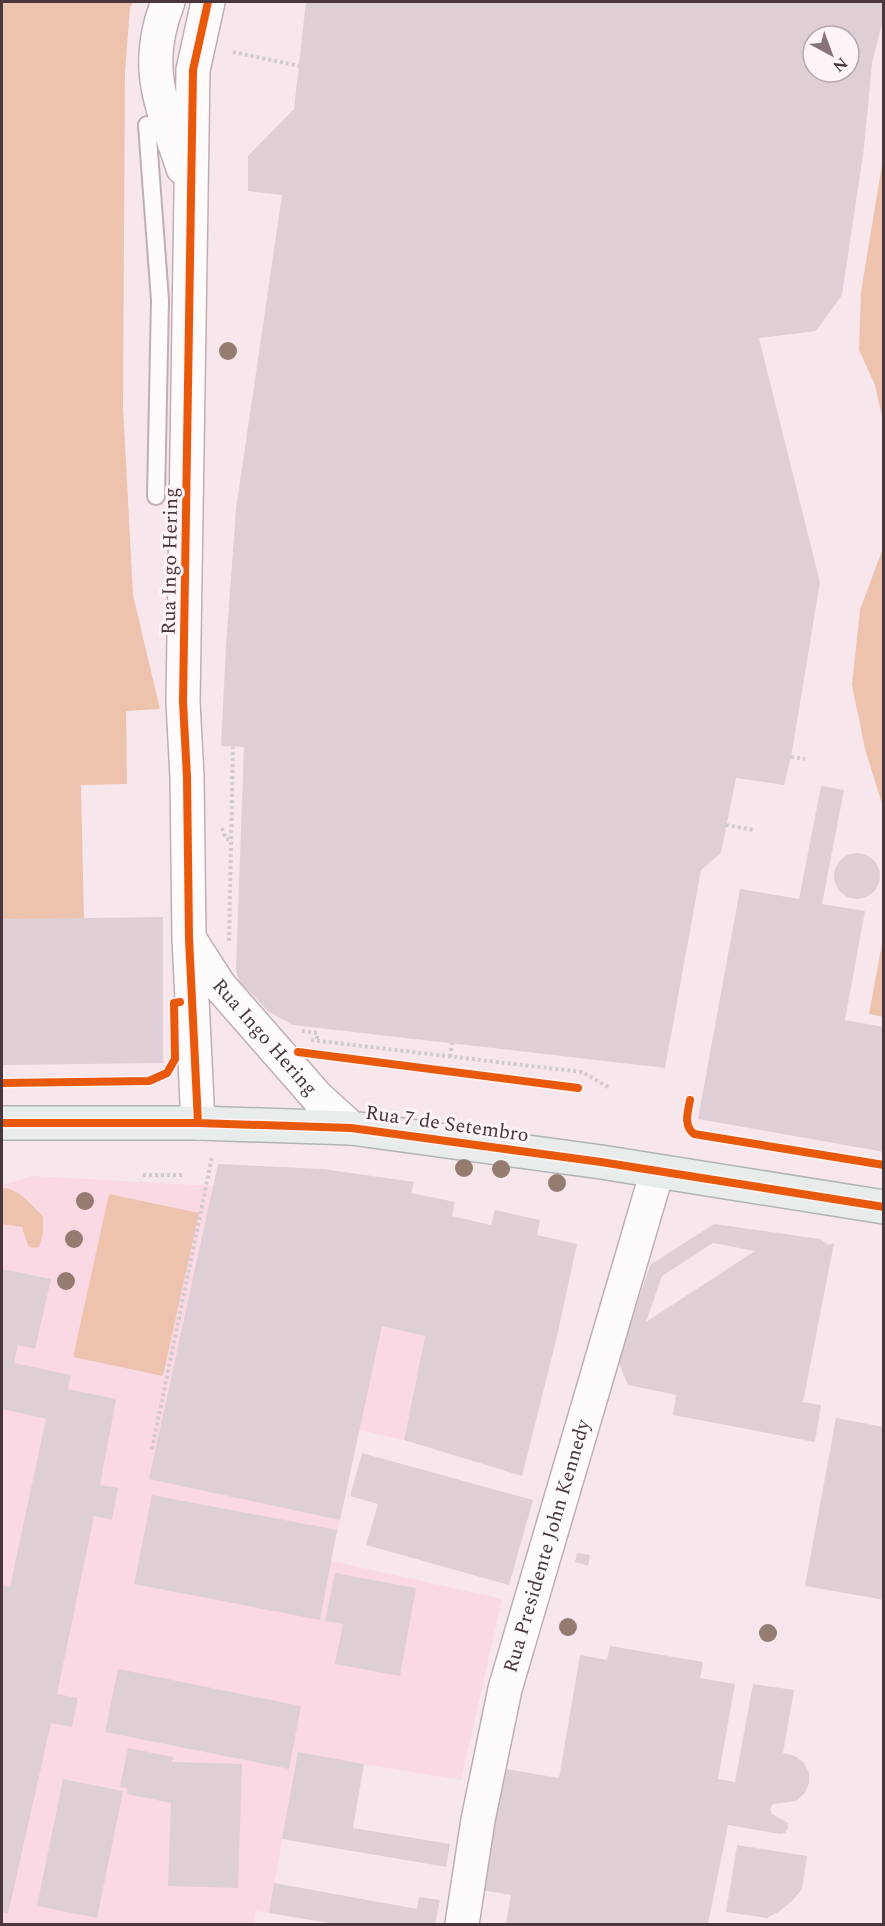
<svg xmlns="http://www.w3.org/2000/svg" width="885" height="1926" viewBox="0 0 885 1926" font-family="Spectral,serif">
<style>
.built{fill:#fad9e4}
.green{fill:#eec3ad}
.building{fill:#decfd7;fill-rule:evenodd}
.lines{fill:none;stroke-linecap:round;stroke-linejoin:round}
.lane-casing{stroke:#bfafb4;stroke-width:20}
.street-casing{stroke:#bfafb4;stroke-width:36}
.primary-casing{stroke:#b1b4b4;stroke-width:36}
.path{stroke:#d2cbcd;stroke-width:4;stroke-dasharray:3 3;stroke-linecap:butt}
.lane{stroke:#fefbfc;stroke-width:16}
.street{stroke:#fefbfc;stroke-width:33}
.primary{stroke:#e8edeb;stroke-width:33}
.cycleway-casing{stroke:#fef3f6;stroke-width:11}
.cycleway{stroke:#e8590c;stroke-width:8}
.tree{fill:#957c71}
.labels{text-anchor:middle;dominant-baseline:central;stroke-width:6;stroke-linejoin:round;paint-order:stroke}
.street-label{font-size:20px;fill:#4a363d;stroke:#fef3f6}
</style>
<rect width="100%" height="100%" fill="#f7e7ec"/>
<path class="built" d="M218,1164l104,5 92,13 -32,144 43,10 -21,104 -45,-10 -28,131 171,38 -41,181 -163,-27 -29,160 -13,-2 -2,13h-252v-739l30,-9 181,10z"/>
<path class="green" d="M2,2h131l-3,6 -5,64 -2,334 10,189 27,114 -34,2 1,73 -46,1 3,134h-82z
M883,158v263l-8,-36 -16,-35 2,-58z
M883,548v259l-18,-58 -13,-64 8,-75z
M883,938l1,79h-1l-14,-3z
M2,1188c14,-1 32,18 41,29v16l-4,14 -6,1 -5,-2 -6,-19 -20,-3z
M109,1194l90,19 -36,163 -90,-19z"/>
<path class="building" d="M306,2h578v14l-12,47 -8,85 -22,147 -26,36 -57,7 61,244 -29,175 -7,28 -48,-7 -15,75 -20,17 -36,198 -372,-43 -24,-13 -30,-31 -3,-12 8,-222 -23,-1 5,-100 10,-137 46,-314 -34,-4v-35l46,-47zM813,36h36v36h-36z
M821,786l23,4 -22,114 43,7 -20,109 39,7v125l-186,-33 42,-230 59,10z
M834 876a23 23 0 1 1 46 0a23 23 0 1 1-46 0Z
M163,917v146l-161,2v-146z
M218,1164l104,5 92,13 -3,11 44,9 -3,14 39,9 4,-15 45,10 -3,15 40,9 -22,101 -33,131 -118,-36 21,-104 -43,-10 -42,194 -191,-41z
M714,1224l106,15 8,6 6,-2 -31,159 18,3 -6,37 -142,-27 3,-20 -48,-10 -10,-24 32,-96zM713,1243l42,8 -109,71 16,-46z
M2,1269l49,10 -16,70 -17,-4 -4,18 57,12 -3,14 48,10 -16,86 18,3 -6,32 -18,-4 -37,178 21,4 -6,29 -21,-4 -43,191 -6,-2v-327l8,2 36,-168 -44,-10z
M836,1418l48,9v173l-79,-14z
M362,1453l171,47 -24,85 -143,-40 12,-41 -28,-8z
M152,1495l185,35 -17,90 -186,-36z
M577,1553l13,2 -2,11 -13,-4z
M335,1573l81,15 -16,88 -65,-12 8,-40 -18,-3z
M610,1646l93,16 -3,16 35,6 -17,95 17,3 18,-98 41,6 -11,63 12,3 8,6 6,10v11l-4,10 -9,8 -23,3 -3,5 2,5 16,9v5l-3,5 -5,1 -52,-9 -20,99h-202l5,-29 -36,-6 19,-122 65,11 21,-123 27,5z
M118,1669l183,37 -12,63 -184,-37z
M128,1748l45,9 -1,5 70,2 -4,124 -70,-2 3,-83 -44,-9 1,-5 -8,-2z
M298,1752l66,12 -11,64 97,16 -4,23 -164,-28z
M63,1779l60,12 -26,127 -60,-12z
M737,1845l70,11 -5,33 -10,12 -12,10 -13,7 -41,-6z
M274,1883l143,26 2,-12 21,3 -5,24h-100l-66,-11z"/>
<g class="lines">
<g class="lane-casing">
<path id="lane" d="M147,125l13,175 -4,196"/>
</g>
<g class="street-casing">
<g id="street">
<path d="M168,2c-26,65 -6,103 15,166"/>
<path id="s1" d="M190,940l29,45 98,112 34,31"/>
<path d="M198,1123l-9,-185 -2,-161 -4,-75 10,-632 15,-68"/>
<path id="s2" d="M462,1924l16,-104 27,-131 152,-517"/>
</g>
</g>
<g class="primary-casing">
<path id="primary" d="M2,1123h196l153,5 250,34 283,45"/>
</g>
<path class="path" d="M233,52l66,14
M791,757l14,2
M726,825l28,5
M222,828l4,11 5,1
M229,941l4,-194
M302,1031l15,2v8
M311,1040l271,32 28,16
M450,1057l2,-14
M143,1175h41
M152,1449l60,-292"/>
<use href="#lane" class="lane"/>
<use href="#street" class="street"/>
<use href="#primary" class="primary"/>
<g class="cycleway-casing">
<path id="cycleway" d="M298,1052l280,36
M2,1083l147,-2 18,-8 8,-14 -1,-56 6,-1
M690,1100c-2,12 -7,25 4,34l190,31
M2,1123h196l153,5 250,34 283,45
M198,1123l-9,-185 -2,-161 -4,-75 10,-632 15,-68"/>
</g>
<use href="#cycleway" class="cycleway"/>
</g>
<g class="tree">
<circle cx="228" cy="351" r="9"/>
<circle cx="464" cy="1168" r="9"/>
<circle cx="501" cy="1169" r="9"/>
<circle cx="557" cy="1183" r="9"/>
<circle cx="85" cy="1201" r="9"/>
<circle cx="74" cy="1239" r="9"/>
<circle cx="66" cy="1281" r="9"/>
<circle cx="568" cy="1627" r="9"/>
<circle cx="768" cy="1633" r="9"/>
</g>
<g class="labels">
<g class="street-label">
<text transform="translate(170 561) rotate(-89)">Rua Ingo Hering</text>
<text stroke="none"><textPath href="#s1" startOffset="123">Rua Ingo Hering</textPath></text>
<text transform="translate(447 1124) rotate(8)">Rua 7 de Setembro</text>
<text stroke="none"><textPath href="#s2" startOffset="388">Rua Presidente John Kennedy</textPath></text>
</g>
</g>
<rect width="885" height="1926" fill="none" stroke="#4a363d" stroke-width="6"/>
<g transform="translate(831 54) rotate(139)"><circle r="28" fill="#fef3f6" stroke="#b6a7ac" stroke-width="1.5"/>
<path d="M0-4.5L10 22L0 15L-10 22Z" fill="#87747a"/>
<text y="-9" font-size="16" font-weight="bold" text-anchor="middle" fill="#4a363d">N</text>
</g>
</svg>
